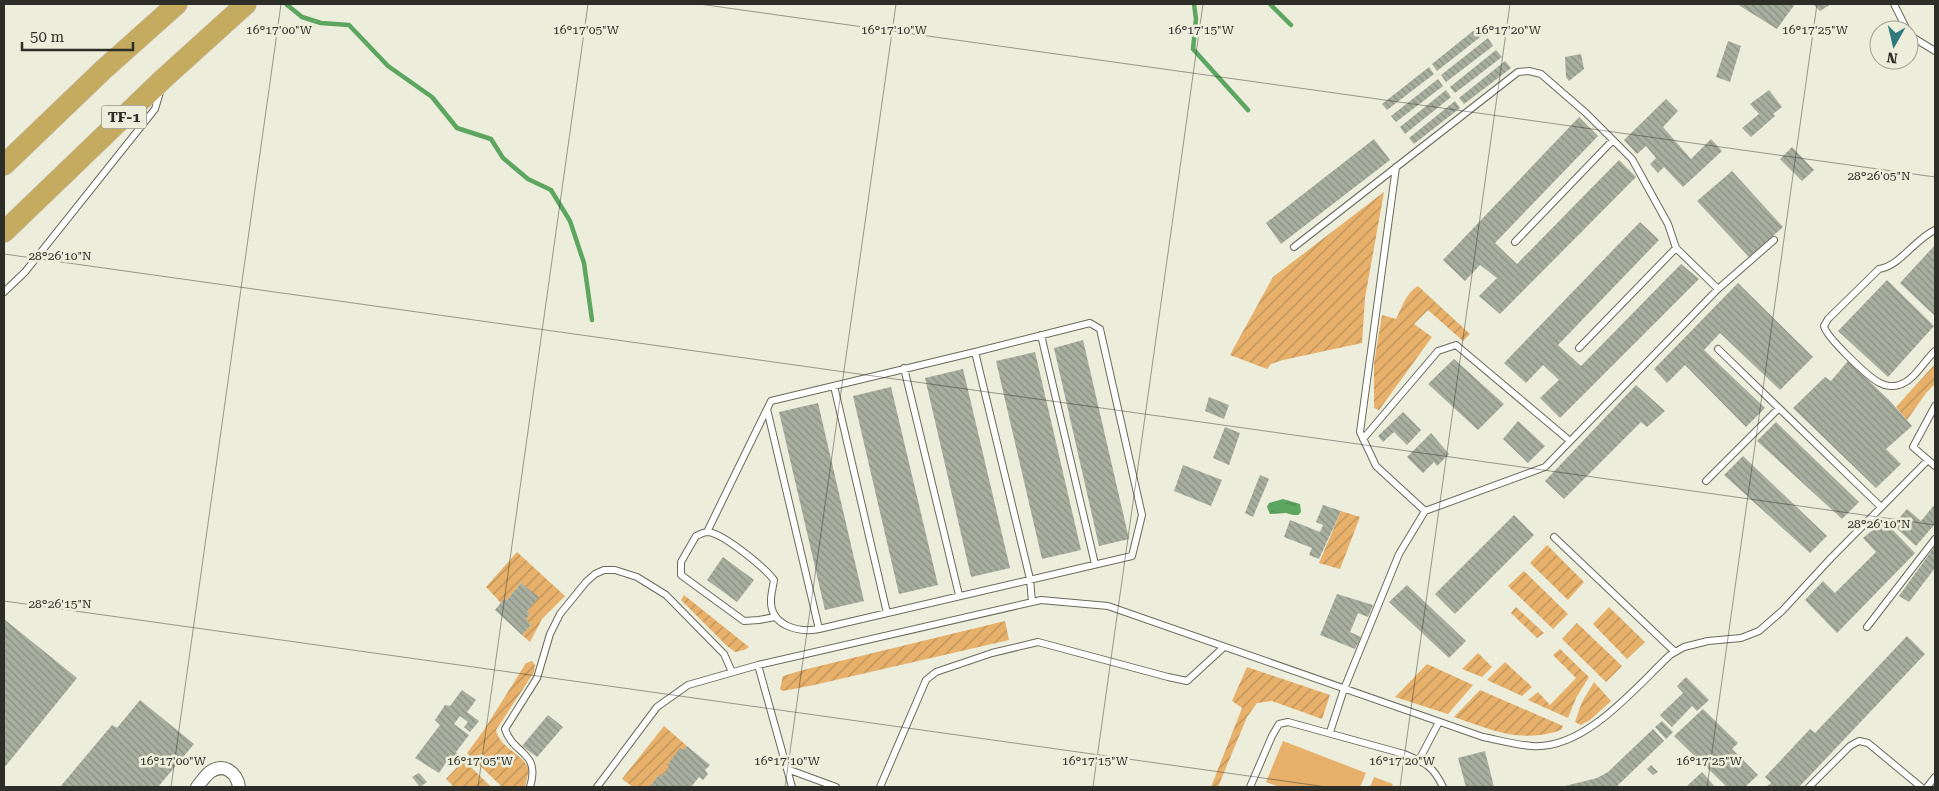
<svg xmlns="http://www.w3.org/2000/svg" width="1939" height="791" viewBox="0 0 1939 791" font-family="'Roboto Serif',serif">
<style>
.garden{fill:url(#garden-furrows)}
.pitch{fill:#e7b16b}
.water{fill:url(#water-ripples)}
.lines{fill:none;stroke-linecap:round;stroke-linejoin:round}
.stream{stroke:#5da660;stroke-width:4.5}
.building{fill:url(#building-back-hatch)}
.service-casing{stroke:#696a5a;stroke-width:8}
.minor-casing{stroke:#696a5a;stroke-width:14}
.motorway-casing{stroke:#d1d1d0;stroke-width:22}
.service{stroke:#fff;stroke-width:6}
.minor{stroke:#fff;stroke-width:12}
.motorway{stroke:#c5ab5f;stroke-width:21}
.ticks{fill:none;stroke:#2e2e28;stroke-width:1;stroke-opacity:0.45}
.labels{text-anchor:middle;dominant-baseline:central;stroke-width:5;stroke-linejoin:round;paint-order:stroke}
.shield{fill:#eceddb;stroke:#67675e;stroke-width:1}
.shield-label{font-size:14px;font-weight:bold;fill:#2e2e28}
.ticks-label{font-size:12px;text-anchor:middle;fill:#2e2e28;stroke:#eceddb;stroke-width:5;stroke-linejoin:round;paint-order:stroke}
</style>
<defs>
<pattern id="garden-furrows" width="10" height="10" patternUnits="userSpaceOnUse" patternTransform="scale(1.25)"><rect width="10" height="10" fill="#e7b16b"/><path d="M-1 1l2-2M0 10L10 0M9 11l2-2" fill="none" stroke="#bc9058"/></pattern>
<pattern id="water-ripples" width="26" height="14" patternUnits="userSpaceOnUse" patternTransform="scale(1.25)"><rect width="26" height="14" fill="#5da660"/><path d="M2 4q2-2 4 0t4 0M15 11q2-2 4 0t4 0" fill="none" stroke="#4d884f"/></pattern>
<pattern id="building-back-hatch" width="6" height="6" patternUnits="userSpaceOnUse" patternTransform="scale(1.25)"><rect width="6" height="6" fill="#a8af9f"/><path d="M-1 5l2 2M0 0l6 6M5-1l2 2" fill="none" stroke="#898f82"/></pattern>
</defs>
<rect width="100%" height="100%" fill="#eceddb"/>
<path class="garden" d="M1384,192l-19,106 -3,45 -79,17 -12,4 -4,5 -37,-14 43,-78z
M1418,286l52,48 -7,7 -35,-31 -14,14 18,13 -53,73 -5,-2v-45l8,-48 14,4c6,-11 10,-27 22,-33z
M1935,364v20l-9,9 -19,27 -11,-13z
M1341,511l19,6 -20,52 -21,-6z
M1547,545l37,37 -16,18 -38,-37z
M517,552l48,44 -23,23 -12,23 -8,-7 9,-10 -5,-6 4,-5 -3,-3 11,-14 -17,-14 -14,17 -6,3 -15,-16z
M1524,571l44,43 -15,15 -45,-43z
M684,595l65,52 -5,3 -9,2 -8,-6 -46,-46z
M1516,607l28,26 -7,5 -26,-25z
M1609,607l36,35 -18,17 -34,-35z
M1005,621l4,19 -195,45 -31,6 -3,-2 3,-13 20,-6z
M1577,623l45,43 -16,16 -44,-43z
M1560,649l29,28 -13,21 -8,20 -40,-18 10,-8 12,13 26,-27 -23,-23z
M1478,653l14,14 -10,10 -20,-8z
M532,661l3,4 -1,7 -38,58c4,19 27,23 33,40l-4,17h-23l-35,-34 17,-23 42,-67z
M1505,662l27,25 -10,9 -35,-16z
M1427,664l46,21 -25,29 -53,-17z
M1247,667l83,28 -8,24 -50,-18 -15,2 -10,14 -29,70h-7l31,-79 -10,-7z
M1594,682l17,19 -21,19 -9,5 -6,-3 7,-20z
M1480,690l83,36 -2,4c-42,14 -68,0 -107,-13z
M664,726l23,20 -33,41h-21l-11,-8z
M464,760l27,27h-37l-8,-8z"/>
<path class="pitch" d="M1283,741l83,32 -6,14h-80l-14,-5z
M1374,777l19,7 -1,3h-22z"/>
<path class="water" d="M1283,499l17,5 1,8 -3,3h-5l-7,-2 -16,1 -3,-7 2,-4z"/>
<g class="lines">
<path class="stream" d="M286,4l16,13 19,6 28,2 39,41 44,31 25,31 34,11 12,19 25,21 23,11 19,31 14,42 8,57
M1194,4l2,15 -3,30 55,61
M1270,4l21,21"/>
</g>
<path class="building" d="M1737,4h58l-18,25z
M1813,4h18l-11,7z
M1478,27l6,7 -47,37 -5,-7z
M1488,38l5,8 -47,36 -5,-7z
M1728,41l13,5 -11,36 -14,-5z
M1496,50l6,7 -47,36 -5,-6z
M1581,54l3,15 -15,12 -3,-4 -1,-20z
M1505,61l6,7 -47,36 -5,-6z
M1429,67l5,7 -47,36 -5,-6z
M1438,79l5,7 -47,36 -5,-6z
M1446,90l5,7 -46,37 -5,-7z
M1769,90l13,17 -9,7 2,2 -24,21 -9,-9 17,-14 -9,-10z
M1666,99l12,12 -15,16 28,32 20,-20 11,12 -39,36 -19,-20 -6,6 -8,-9 6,-6 -10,-12 -9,8 -13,-14z
M1455,101l5,7 -46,36 -5,-6z
M1579,117l19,19 -103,107 22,21 102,-104 17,17 -136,137 -21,-18 18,-18 -17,-13 -15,16 -22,-21z
M1374,139l16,21 -109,84 -15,-21z
M1792,147l22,23 -12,11 -22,-22z
M1732,171l51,56 -34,30 -52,-56z
M1640,222l19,18 -101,105 23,21 100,-102 18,15 -139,139 -20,-20 19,-18 -16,-15 -17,18 -22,-20z
M1935,245v71l-35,-33z
M1887,280l47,46 -46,51 -50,-46z
M1738,283l75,74 -33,33 -60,-57 -16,17 61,58 -19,19 -61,-62 -18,18 -13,-14z
M1083,340l46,199 -30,7 -45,-198z
M1035,352l46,198 -39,9 -46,-198z
M1454,359l50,45 -26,26 -50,-46z
M1848,361l42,40 22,25 -26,23 15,15 -25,24 -83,-80 32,-31 6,4z
M963,369l47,199 -39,9 -46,-199z
M1636,385l29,26 -18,16 -6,-5 -77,77 -19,-18z
M891,387l47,198 -39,9 -46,-198z
M1209,397l20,8 -5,14 -19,-8z
M818,403l46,198 -39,9 -46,-198z
M1403,412l18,18 -14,15 -13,-13 -11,10 -5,-6z
M1518,421l27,25 -17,17 -25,-24z
M1776,422l83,80 -17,17 -85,-78z
M1225,427l15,6 -11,32 -16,-7z
M1431,433l18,21 -12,12 -3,-4 -11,11 -16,-16z
M1743,456l84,80 -17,17 -86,-78z
M1183,465l39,15 -11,26 -37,-15z
M1260,475l9,4 -16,38 -8,-4z
M1935,504v20l-19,22 -23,-21 14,-16 14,12z
M1323,505l18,6 -22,48 -10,-4 3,-7 -28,-11 6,-17 30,12 3,-7 -7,-3z
M1514,515l20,20 -79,79 -20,-20z
M1884,521l31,32 -78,80 -32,-33 18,-19 12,12 41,-41 -13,-14z
M1935,546v22l-26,34 -10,-6z
M723,557l31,23 -17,22 -30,-22z
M521,583l18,14 -12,14 3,3 -4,5 5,6 -9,10 -27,-25 9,-11 3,1z
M1407,585l59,56 -17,17 -60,-56z
M1337,594l36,11 -5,12 -10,-4 -8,19 11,5 -6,12 -35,-14z
M4,619l73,59 -73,90z
M1907,636l18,18 -126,133h-33l5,-4 -6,-6 45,-48 5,4z
M1686,677l23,23 -12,11 -5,-5 -20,21 -12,-12 23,-22 -6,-7z
M462,690l14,10 -9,12 12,9 -9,11 -6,-5 4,-5 -8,-6 -6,8 15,11 -13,17 2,2 -7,10 -4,-3 -8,12 -24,-15 25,-33 -5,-5 10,-15 5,1z
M140,700l54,44 -36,43h-98l52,-62 5,3z
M1703,709l35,34 -6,6 26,26 -13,12h-18l-53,-51z
M548,715l15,12 -26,30 -15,-11z
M1662,721l11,11 -7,7 -11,-12z
M1653,729l11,12 -48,46h-55l36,-9 11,-6z
M687,746l23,19 -5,5 3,4 -5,6 -4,-3 -8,10h-42l11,-13 3,2 6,-10 -2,-1 13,-17 3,2z
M1485,751l9,36h-28l-8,-29z
M1651,765l7,7 -5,3 -6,-6z
M1702,772l13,15h-29z
M419,773l8,9 -7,5 -8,-10z"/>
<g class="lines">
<g class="service-casing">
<path id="service" d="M1894,4l13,26
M1909,35l26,16
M1396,167l-36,265 16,34 49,45
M1935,230c-20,9 -35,36 -56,39l-51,50 -4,7c2,11 45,52 56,57 5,3 13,4 19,2 15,-4 25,-24 36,-34
M1515,242l98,-102
M1294,247l224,-175 11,-1 12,3 45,39 46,46 36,65 8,24 42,41
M4,292l21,-20 130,-163 5,-17
M1041,335l54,229
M1579,348l97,-100
M1718,349l163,158
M975,352l115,-29 10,6 42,186 -10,41 -313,73 -52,-220 4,-8 204,-49 55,227 2,23
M904,368l55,227
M834,386l53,227
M1935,406l-22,41 22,19
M1363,439l75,-88 18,-6 114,96
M1706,481l73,-73
M707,532l60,-123
M1554,537l121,115
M775,617l-16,3 -15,1 -63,-46v-13l15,-26c3,-1 8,-4 11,-4 15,0 58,36 67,48 -1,7 -3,14 -3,20 -1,26 28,33 48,29
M1867,627l68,-88
M758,665l34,122
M1330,732l14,-43 55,-135 26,-43 120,-44 173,-178 56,-49
M1419,760l20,-38
M787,769l49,18
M530,787c11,-36 -17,-32 -25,-58l32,-51 13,-44 10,-20 26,-32 9,-8 9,-4h11l22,7 29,18 58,59 8,18
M597,787l60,-80 31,-22 70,-20 283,-65 67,6 375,131c16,3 33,8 49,9 53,4 103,-58 138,-91l14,-8 24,-6 33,-3 18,-7 23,-20 49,-53 97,-98
M880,787l46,-107 10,-8 56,-19 46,-11 130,35 19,4 37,-34
M1250,787l22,-51 7,-12 9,-2 116,32c22,9 29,12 39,33
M1809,787l41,-41 9,-5 9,2 53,44
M1927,787l8,-10"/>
</g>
<g class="minor-casing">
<path id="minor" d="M197,787c4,-5 8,-11 13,-15 14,-10 27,1 29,15"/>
</g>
<g class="motorway-casing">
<path id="motorway" d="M4,165l99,-95 74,-66
M4,232l158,-152 84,-76"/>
</g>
<use href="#service" class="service"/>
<use href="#minor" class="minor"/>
<use href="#motorway" class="motorway"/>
</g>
<path class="ticks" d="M699,4l1236,173M4,254l1931,271M4,601l1323,186M171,787l110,-783M478,787l110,-783M785,787l111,-783M1093,787l110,-783M1400,787l110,-783M1707,787l110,-783"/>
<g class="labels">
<rect class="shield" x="101.5" y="105.5" width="45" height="23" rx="4"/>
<g class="shield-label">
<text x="124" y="117">TF-1</text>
</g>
</g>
<g class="ticks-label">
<text x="279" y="34">16°17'00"W</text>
<text x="586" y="34">16°17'05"W</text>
<text x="894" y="34">16°17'10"W</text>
<text x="1201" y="34">16°17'15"W</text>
<text x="1508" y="34">16°17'20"W</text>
<text x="1815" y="34">16°17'25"W</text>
<text x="1879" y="180">28°26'05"N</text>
<text x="60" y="260">28°26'10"N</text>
<text x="1879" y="528">28°26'10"N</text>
<text x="60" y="608">28°26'15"N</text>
<text x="173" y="765">16°17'00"W</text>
<text x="480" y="765">16°17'05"W</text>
<text x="787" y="765">16°17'10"W</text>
<text x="1095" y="765">16°17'15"W</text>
<text x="1402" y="765">16°17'20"W</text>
<text x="1709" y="765">16°17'25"W</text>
</g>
<rect width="1939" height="791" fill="none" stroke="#2e2e28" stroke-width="10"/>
<g transform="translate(1894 45) rotate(188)"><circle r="24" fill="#eceddb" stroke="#a0a193"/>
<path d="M0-4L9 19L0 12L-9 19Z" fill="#2f797c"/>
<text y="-8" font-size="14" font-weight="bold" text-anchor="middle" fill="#2e2e28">N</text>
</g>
<path d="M22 42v8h111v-8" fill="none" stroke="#2e2e28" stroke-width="2.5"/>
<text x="30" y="42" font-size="15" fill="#2e2e28" stroke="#eceddb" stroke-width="4" paint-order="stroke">50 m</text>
</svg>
